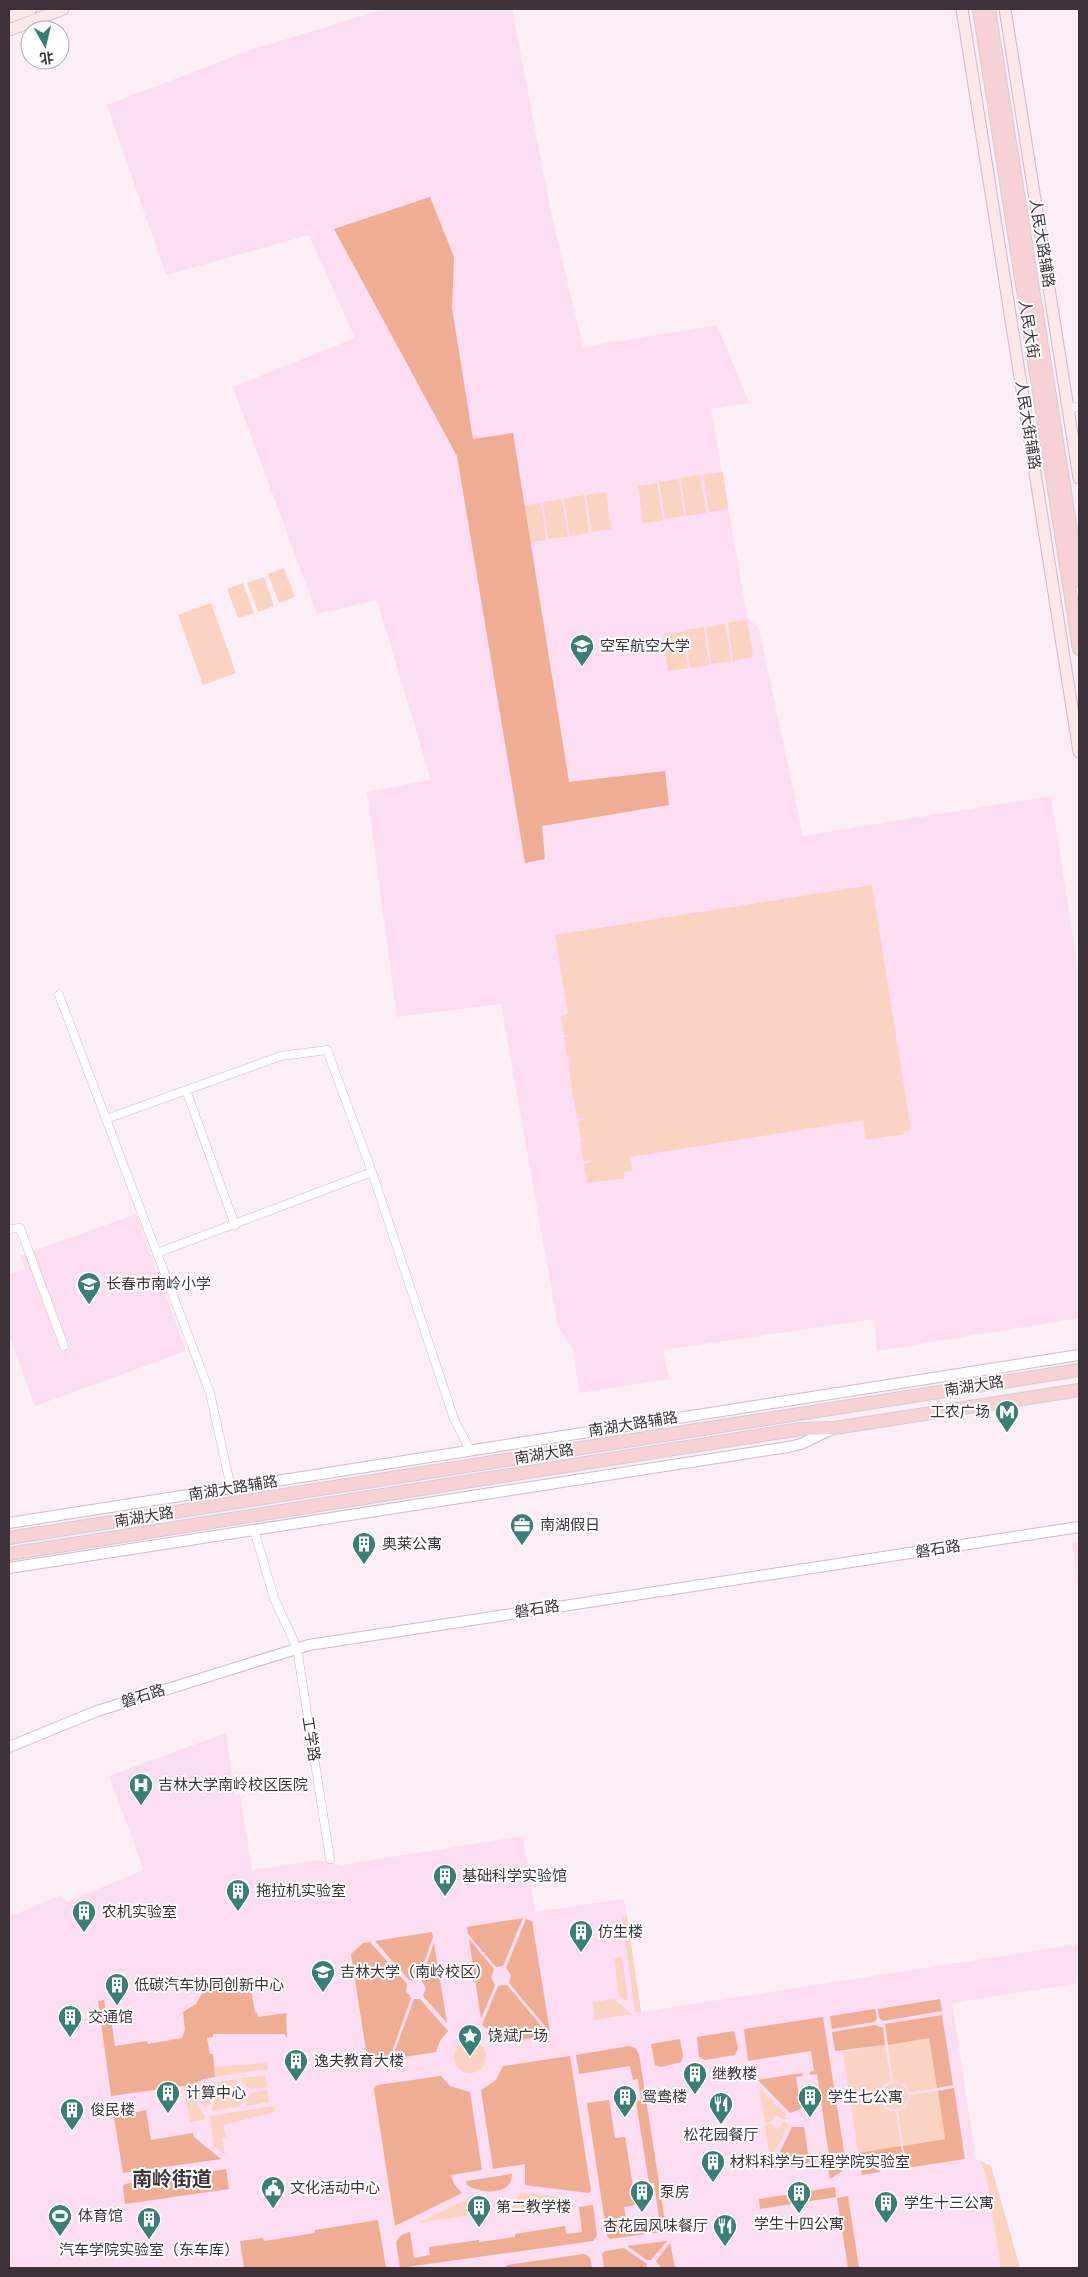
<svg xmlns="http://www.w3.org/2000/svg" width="1088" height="2277" viewBox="0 0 1088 2277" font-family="'Times New Roman','Noto Sans SC',serif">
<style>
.built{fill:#fdddf1}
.green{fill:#fbd3c3}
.forest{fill:#efae94}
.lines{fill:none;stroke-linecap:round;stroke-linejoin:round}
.minor-casing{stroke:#d6b6ca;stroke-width:9}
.tertiary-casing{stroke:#d6b6ca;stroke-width:12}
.secondary-casing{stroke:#d6b6ca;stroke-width:13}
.primary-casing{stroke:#d1ced0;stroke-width:14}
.minor{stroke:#fff;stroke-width:8}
.tertiary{stroke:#fff;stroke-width:10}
.secondary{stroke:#fce8ea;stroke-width:11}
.primary{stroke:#f8d1d6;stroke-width:12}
.labels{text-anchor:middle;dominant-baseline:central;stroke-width:4;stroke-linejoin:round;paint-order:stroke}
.street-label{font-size:15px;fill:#3e323a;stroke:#fff}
.poi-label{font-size:15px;fill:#3e323a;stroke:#fff;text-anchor:start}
.district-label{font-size:20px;font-weight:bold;fill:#3e323a;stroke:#fff}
</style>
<rect width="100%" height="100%" fill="#fbeef6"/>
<path class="built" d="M397,9h115l41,213 30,125 134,-22 32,78 -38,6 36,207 12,13 44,207 248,-40 28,180v342l-202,33 -3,-32 -211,31 6,29 -90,14 -6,-43 -15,-24 -57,-322 -104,13 -30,-225 64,-12 -54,-180 -60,14 -84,-227 122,-49 -46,-103 -143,40 -59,-170 144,-55 124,-38z
M136,1214l50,137 -151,55 -26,-71v-60l16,-6 -5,-13z
M1079,1542v45h-1l-6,-44z
M226,1733l9,62 5,-1 12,76 67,-10 23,5 181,-29 12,76 89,-13 17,113 438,-68v39l-127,20 24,156 15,7 29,102h-1011v-351l52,-22 5,7 78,-32 -35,-94z"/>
<path class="green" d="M723,472l5,37 -19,3 -6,-37z
M700,475l6,38 -20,3 -5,-38z
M679,479l5,37 -19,3 -6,-37z
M657,483l6,37 -20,3 -5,-37z
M606,492l5,37 -19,3 -6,-37z
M584,495l5,38 -19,3 -6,-37z
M562,499l6,38 -20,2 -5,-37z
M541,503l5,37 -19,3 -6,-37z
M284,568l11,29 -16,6 -11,-29z
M264,577l10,29 -16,6 -11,-29z
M243,583l11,30 -16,5 -11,-29z
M211,603l25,70 -33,12 -25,-70z
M747,620l6,37 -20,4 -5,-38z
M725,624l6,37 -20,3 -5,-37z
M704,627l5,38 -19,3 -6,-38z
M682,631l6,37 -20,3 -5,-37z
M872,885l39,245 -7,1v3l-38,6 -3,-20 -233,37 2,14 -8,1 1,6 -38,5 -3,-19 7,-2v-2l-8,1 -3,-20 8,-1h-7l-3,-19 6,-1v-2h-7l-3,-19 7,-2 -8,1 -5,-40 6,-1h-7l-3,-20 7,-1 -7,-1 -3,-19 7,-2 -13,-79z
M627,1916l14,96 -6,1 -13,-96z
M622,1957l6,41 -2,3 -7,-6 -5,-36z
M614,1999l18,15 -37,6 -2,-18z
M929,2038l8,50 -27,4 -4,-7 -13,-4 -5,-36z
M454 2057a16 16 0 1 1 32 0a16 16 0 1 1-32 0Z
M885,2045l6,36 -8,4 -4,12 -29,4 -7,-49z
M267,2063l1,6 -53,8 -1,-10z
M265,2075l2,12 -17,2 -8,-6 -1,-5z
M237,2079l1,5 -6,8 -17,3 -8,-11z
M202,2080l-7,13v7l10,17 -2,3 -13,2 -6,-36z
M882 2096a13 13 0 1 1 26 0a13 13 0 1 1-26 0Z
M759,2088l27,26 1,5 -4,1 -7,-5 -5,7 -6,1z
M202,2089h5l4,8 -1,7 -4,4 -4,-3 -3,-6z
M267,2090l2,12 -23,4 -1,-5 6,-8z
M938,2091l7,48 -42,7 -5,-34 9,-6 3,-11z
M233,2096l8,6v4l-29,5 3,-13z
M879,2100l6,9 11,3 5,34 -43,7 -7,-49z
M274,2106l1,6 -52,13 3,12 -4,1 3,17 -11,-9 -4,-30z
M783,2122h4l1,5 -18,33 -5,-35 6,-1 7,5z
M981,2161l10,5 29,102h-19l-14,-89z
M521,2192l52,7 -62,10z
M467,2199l12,3 2,9 -6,1v2l-57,9z"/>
<path class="forest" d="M430,197l24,60 -2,51 21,131 40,-6 56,349 96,-11 4,34 -127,21 3,33 -20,4 -68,-407 -123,-227z
M523,1918l-20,48 -7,1 -28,-33 -1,-7z
M526,1919l6,2 18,111 -41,-49 2,-8 -5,-7z
M432,1932l1,5 -15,42 -8,2 -35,-40z
M469,1939l25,30 -3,9 4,7 -14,34z
M370,1942l37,42 -1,7 5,7 -22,62 -21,3 -17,-109 12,-11z
M434,1943l13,80 -24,-27 3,-8 -5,-8z
M256,1982l-6,1 5,30 2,-1 1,5 28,-4 1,25 -3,-4h-71v3l-6,1 3,16h3l2,23 -11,2 -14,6 -79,11 -13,-95 6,-1 4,24h4l3,22 32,-5 1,3 34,-6 3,-8 -2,-18 13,-8 8,-14z
M507,1985l42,50 -48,8 -6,-9 -13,-9 16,-39z
M414,1999h6l28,32 -8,10 -4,11 -44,7z
M940,1999l2,12 -59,10 -4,-3 -1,-9z
M875,2009l2,10 -3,3 -42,7 -2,-13z
M942,2015l11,70 -16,3 -8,-50 -41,7 -3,-21z
M823,2017l23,147 -5,8 -11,7 -3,-19 -4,1v-4l6,-1 -12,-82 -7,1v-3l4,-1 -3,-20 -63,10 -4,-32z
M875,2025l8,3 2,17 -50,6 -3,-19z
M734,2031l4,17 -3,7 -30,5 -6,-3 -2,-20z
M680,2039l3,17 -2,6 -20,5 -6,-2 -4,-21z
M629,2046l6,2 4,6 27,174 -4,4 -52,7 -3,-3 -20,-133 22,-3 6,38 10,-1 11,68 -12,2 3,16 32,-5 -5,-35h-5l-13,-81 5,-2 -3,-21 -5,1 -3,-14 -51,8 -3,-19z
M570,2056l21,135 -3,2 -63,-8v-21l-32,5 -12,-79 15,-10 7,-14z
M802,2073l1,3 -7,1 5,32 -11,4 -32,-33z
M441,2076l9,10 20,6 12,78 -31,5 3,9 8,9 -67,33 -21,-137 3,-4z
M954,2088l11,71 -65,10 -1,-9 7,-1 -3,-13 42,-7 -7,-48z
M146,2110l5,30 42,-7 1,4 27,22 -98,14 -9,-56z
M792,2127h12l5,32h6l1,3 -44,6z
M901,2146l2,11 -24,4 1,11 -18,3 -4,-22z
M226,2169l3,20 -104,15 -2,-18 2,-2z
M512,2174c1,22 -33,20 -45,11l-1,-4z
M835,2187l1,10 -76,12 -1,-10z
M848,2196l11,72h-11l-11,-70z
M593,2205l4,31 -4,5 -193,27 -4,-26 5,-7 9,-3 4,26 16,-3 -1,-8 50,-7v2l36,-5v-3l50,-8 1,8 16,-2 -3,-25z
M378,2220l8,48h-142l-4,-27 23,-3 1,3 51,-8v-3z
M667,2241l-16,19h-4l-20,-14z
M670,2243l5,25h-14l-5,-7z
M624,2248l23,16 -1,4h-42l-2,-14 3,-3z
M584,2254l6,3 2,11h-85l-1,-3z"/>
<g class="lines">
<g class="minor-casing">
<path id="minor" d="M1068,408l11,-1
M59,995l151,398 21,95
M186,1090l49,135
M106,1119l175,-63 46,-6 45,122 82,247 16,31
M9,1229l11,-1 44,118
M157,1253l215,-81
M254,1530l20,68 23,50 33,211"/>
</g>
<g class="tertiary-casing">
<path id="tertiary" d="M9,1523l1070,-168
M9,1568l779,-121 13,-3 31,-15
M9,1747l88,-36 212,-66 770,-118"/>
</g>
<g class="secondary-casing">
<path id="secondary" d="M962,9l117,743
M1005,9l74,469
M9,17l22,-8
M9,30l54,-21"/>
</g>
<g class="primary-casing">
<path id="primary" d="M979,9l100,640
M989,9l90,572
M9,1538l1070,-168
M9,1554l792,-125 34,-1 244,-38"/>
</g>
<use href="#minor" class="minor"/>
<use href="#tertiary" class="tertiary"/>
<use href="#secondary" class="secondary"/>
<use href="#primary" class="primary"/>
</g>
<defs>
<g id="university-pin" transform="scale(1.25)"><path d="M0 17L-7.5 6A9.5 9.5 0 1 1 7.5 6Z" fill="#397f75" stroke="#fff"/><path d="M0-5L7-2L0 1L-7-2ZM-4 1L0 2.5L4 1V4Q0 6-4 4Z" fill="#fff"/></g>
<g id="school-pin" transform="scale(1.25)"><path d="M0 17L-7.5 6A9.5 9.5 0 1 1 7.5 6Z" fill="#397f75" stroke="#fff"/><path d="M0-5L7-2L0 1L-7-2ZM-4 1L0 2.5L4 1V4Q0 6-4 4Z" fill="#fff"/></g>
<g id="metro-pin" transform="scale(1.25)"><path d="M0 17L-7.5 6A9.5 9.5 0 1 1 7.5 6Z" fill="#397f75" stroke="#fff"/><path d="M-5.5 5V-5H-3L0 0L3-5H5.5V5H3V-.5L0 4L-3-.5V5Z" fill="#fff"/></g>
<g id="office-pin" transform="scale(1.25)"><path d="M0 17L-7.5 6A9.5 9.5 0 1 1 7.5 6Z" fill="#397f75" stroke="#fff"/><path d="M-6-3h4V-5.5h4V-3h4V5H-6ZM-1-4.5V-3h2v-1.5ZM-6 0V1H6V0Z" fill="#fff"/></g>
<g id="building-pin" transform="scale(1.25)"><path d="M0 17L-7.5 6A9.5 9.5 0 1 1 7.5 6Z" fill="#397f75" stroke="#fff"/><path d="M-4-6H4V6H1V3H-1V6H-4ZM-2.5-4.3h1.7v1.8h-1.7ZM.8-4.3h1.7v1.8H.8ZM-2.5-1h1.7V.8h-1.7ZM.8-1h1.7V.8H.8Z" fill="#fff"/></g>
<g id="hospital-pin" transform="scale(1.25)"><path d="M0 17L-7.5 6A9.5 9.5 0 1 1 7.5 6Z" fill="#397f75" stroke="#fff"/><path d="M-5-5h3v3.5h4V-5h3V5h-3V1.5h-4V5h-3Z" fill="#fff"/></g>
<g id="sight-pin" transform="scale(1.25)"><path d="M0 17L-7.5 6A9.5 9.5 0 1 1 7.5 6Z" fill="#397f75" stroke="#fff"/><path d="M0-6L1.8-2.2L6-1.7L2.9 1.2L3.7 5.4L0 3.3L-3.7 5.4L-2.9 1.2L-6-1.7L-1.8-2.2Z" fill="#fff"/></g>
<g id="restaurant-pin" transform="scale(1.25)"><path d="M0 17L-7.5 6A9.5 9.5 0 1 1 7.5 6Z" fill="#397f75" stroke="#fff"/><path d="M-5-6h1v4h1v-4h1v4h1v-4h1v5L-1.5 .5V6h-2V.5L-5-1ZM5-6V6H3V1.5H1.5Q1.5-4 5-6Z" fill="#fff"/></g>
<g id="civic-pin" transform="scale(1.25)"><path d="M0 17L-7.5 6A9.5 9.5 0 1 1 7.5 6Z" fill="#397f75" stroke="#fff"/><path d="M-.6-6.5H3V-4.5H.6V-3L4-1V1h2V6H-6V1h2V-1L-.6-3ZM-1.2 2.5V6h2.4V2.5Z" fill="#fff"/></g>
<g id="stadium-pin" transform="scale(1.25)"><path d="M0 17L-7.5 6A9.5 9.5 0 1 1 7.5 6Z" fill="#397f75" stroke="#fff"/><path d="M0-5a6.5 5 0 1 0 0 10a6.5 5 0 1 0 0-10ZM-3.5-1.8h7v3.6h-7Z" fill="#fff"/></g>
</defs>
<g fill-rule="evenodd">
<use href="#university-pin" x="582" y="646"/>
<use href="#school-pin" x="89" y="1284"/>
<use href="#metro-pin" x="1007" y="1412"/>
<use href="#office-pin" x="522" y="1525"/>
<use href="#building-pin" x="364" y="1544"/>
<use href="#hospital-pin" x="141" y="1785"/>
<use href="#building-pin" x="445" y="1876"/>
<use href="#building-pin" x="238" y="1891"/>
<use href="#building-pin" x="84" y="1912"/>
<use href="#building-pin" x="581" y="1932"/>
<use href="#university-pin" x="323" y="1972"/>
<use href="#building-pin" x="117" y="1985"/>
<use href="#building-pin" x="70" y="2017"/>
<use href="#sight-pin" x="470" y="2036"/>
<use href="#building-pin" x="296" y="2061"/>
<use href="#building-pin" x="695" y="2074"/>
<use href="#building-pin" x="168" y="2093"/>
<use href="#building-pin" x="625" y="2097"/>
<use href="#building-pin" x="810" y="2097"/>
<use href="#restaurant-pin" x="721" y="2104"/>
<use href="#building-pin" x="72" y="2110"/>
<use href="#building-pin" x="713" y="2162"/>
<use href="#civic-pin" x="273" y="2188"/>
<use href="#building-pin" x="642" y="2192"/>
<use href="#building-pin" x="799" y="2193"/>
<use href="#building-pin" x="886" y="2203"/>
<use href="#building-pin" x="479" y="2207"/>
<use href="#stadium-pin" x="60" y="2216"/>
<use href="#building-pin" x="149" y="2219"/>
<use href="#restaurant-pin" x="725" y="2226"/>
</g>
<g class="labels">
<g class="street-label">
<text transform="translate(1042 243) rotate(81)">人民大路辅路</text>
<text transform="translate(1029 329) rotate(81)">人民大街</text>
<text transform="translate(1028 425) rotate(81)">人民大街辅路</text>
<text transform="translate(974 1386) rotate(-9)">南湖大路</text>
<text transform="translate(633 1424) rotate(-9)">南湖大路辅路</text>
<text transform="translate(544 1454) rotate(-9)">南湖大路</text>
<text transform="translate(233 1488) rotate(-9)">南湖大路辅路</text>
<text transform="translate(144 1517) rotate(-9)">南湖大路</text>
<text transform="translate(938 1549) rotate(-9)">磐石路</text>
<text transform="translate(537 1609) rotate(-9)">磐石路</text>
<text transform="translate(143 1696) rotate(-18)">磐石路</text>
<text transform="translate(311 1739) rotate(81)">工学路</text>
</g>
<g class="poi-label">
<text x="600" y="646">空军航空大学</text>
<text x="106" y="1284">长春市南岭小学</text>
<text x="990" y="1412" text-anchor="end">工农广场</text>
<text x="540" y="1525">南湖假日</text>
<text x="382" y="1544">奥莱公寓</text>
<text x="158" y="1785">吉林大学南岭校区医院</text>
<text x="462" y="1876">基础科学实验馆</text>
<text x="256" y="1891">拖拉机实验室</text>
<text x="102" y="1912">农机实验室</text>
<text x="598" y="1932">仿生楼</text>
<text x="340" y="1972">吉林大学（南岭校区）</text>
<text x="134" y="1985">低碳汽车协同创新中心</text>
<text x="88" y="2017">交通馆</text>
<text x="488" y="2036">饶斌广场</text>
<text x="314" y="2061">逸夫教育大楼</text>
<text x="712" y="2074">继教楼</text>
<text x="186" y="2093">计算中心</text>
<text x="642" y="2097">鸳鸯楼</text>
<text x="828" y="2097">学生七公寓</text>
<text x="90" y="2110">俊民楼</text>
<text x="721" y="2135" text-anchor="middle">松花园餐厅</text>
<text x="730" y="2162">材料科学与工程学院实验室</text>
<text x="290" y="2188">文化活动中心</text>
<text x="660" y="2192">泵房</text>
<text x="904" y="2203">学生十三公寓</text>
<text x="496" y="2207">第二教学楼</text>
<text x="78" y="2216">体育馆</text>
<text x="799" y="2224" text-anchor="middle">学生十四公寓</text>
<text x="708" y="2226" text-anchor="end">杏花园风味餐厅</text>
<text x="149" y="2250" text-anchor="middle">汽车学院实验室（东车库）</text>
</g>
<g class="district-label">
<text x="172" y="2179">南岭街道</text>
</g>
</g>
<rect width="1088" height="2277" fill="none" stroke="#3e323a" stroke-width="20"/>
<g transform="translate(45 45) rotate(172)"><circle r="24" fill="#ffffff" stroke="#b2adb0"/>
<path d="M0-4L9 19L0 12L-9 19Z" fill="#397f75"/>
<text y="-8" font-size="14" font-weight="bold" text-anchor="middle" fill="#3e323a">北</text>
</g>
</svg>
